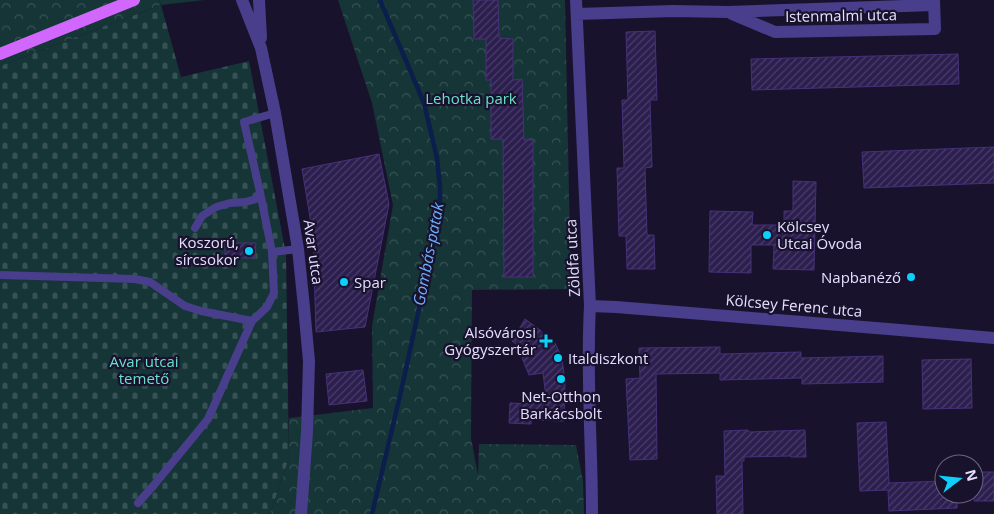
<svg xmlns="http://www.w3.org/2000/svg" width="994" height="514" viewBox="0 0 994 514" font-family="'Open Sans',sans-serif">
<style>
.grass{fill:#153537}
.forest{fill:url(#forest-crowns)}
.cemetery{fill:url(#cemetery-stones)}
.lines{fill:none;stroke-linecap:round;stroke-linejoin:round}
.stream{stroke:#0c1e4c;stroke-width:4.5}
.building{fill:url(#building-hatch);stroke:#463179}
.service{stroke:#483e8b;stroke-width:8}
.minor{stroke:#483e8b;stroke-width:12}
.primary{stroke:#d267fd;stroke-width:12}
.poi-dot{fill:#0dcffc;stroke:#19122d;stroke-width:2}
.labels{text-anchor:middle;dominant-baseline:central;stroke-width:4.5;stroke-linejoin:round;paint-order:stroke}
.street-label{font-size:15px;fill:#e5dfff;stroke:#19122d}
.park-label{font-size:15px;fill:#69e0cd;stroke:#19122d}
.poi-label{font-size:15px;fill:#e5dfff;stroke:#19122d;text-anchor:start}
.water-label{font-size:16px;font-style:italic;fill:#6eaefd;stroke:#19122d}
</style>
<defs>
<pattern id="forest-crowns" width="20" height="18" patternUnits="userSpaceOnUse" patternTransform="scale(1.25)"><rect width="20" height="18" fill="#153537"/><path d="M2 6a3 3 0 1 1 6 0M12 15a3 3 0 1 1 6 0" fill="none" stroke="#375255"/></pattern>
<pattern id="cemetery-stones" width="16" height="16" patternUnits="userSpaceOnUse" patternTransform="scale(1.25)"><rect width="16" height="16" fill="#153537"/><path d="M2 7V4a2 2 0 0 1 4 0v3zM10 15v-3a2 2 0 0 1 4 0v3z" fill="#375255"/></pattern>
<pattern id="building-hatch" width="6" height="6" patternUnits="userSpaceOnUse" patternTransform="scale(1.25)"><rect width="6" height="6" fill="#2c1e4e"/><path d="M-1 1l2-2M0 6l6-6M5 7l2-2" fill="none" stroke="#4a3e69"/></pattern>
</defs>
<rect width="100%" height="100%" fill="#19122d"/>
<path class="grass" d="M159,0h46l-44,5z"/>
<path class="forest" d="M0,0h159l2,5 -161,61z
M338,0h227l6,289 -99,1 -1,148 7,37 1,-31 97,1 7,36 1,33h-314l19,-56v-40l84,-10 -1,-82 21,-121 -21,-102z"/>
<path class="cemetery" d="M161,5l20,72 68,-16 37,193 3,204 -19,56h-270v-448z"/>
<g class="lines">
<path class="stream" d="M372,514l30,-127 32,-147 6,-30v-23l-3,-29 -13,-55 -44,-103"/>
</g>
<path class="building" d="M473,0h25l1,38 14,1v41l9,-1 2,61h9v137h-29l-1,-138h-12v-59h-5v-41h-12z
M655,31l2,69h-7l2,67 -7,1 2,67h7l1,34h-28l-1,-33h-7l-2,-68h7l-2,-68h6l-2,-68z
M958,54l1,30 -207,6 -1,-31z
M994,147v36l-130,5 -2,-36z
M379,154l10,50 -24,123 -49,5 -3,-96 -11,-67z
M793,181l23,1 -2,88 -41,-1 1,-24h-23v28l-42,-1 1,-61 43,1 -1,13h32v-14h9z
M225,243h31l-1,15h-30z
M525,319l15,11 12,14 3,-1 7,15 3,25 -1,38 -33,-1v4l-22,-1 1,-20 21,1v-3l14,1v-13l-2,-16 -14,2 -7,-17 7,-4 -17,-13z
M720,347v7l81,-2v6l82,-2v26l-81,2v-6l-82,2v-7l-64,1 1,85 -27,1 -4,-81 14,-1 -1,-30z
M971,359l1,49 -49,1 -1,-49z
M363,370l4,31 -38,4 -3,-31z
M886,422l3,61 55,-2v13h13v14l-68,3 -1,-21 -28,1 -3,-68z
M748,430l1,2 56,-2 1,27h-15l-1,-1 -46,1v4h-2l1,53h-26l-1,-38h9l-1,-45z
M974,472h20v29h-20z"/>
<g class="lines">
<path class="service" d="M195,228l7,-12 14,-9 14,-4 15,-1 11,-3 4,-7
M272,252l26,-3
M0,275l135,4 15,3 35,24 16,5 51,10
M138,503l16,-18 54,-66 44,-98 15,-14 7,-14 -2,-41 -12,-60 -16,-70 31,-9"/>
<path class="minor" d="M242,0l19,48 14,65 23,136 6,58 5,54 -2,71 -6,82
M259,0l2,38
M576,0l14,306c-4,69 2,139 2,208
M577,14l96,-3 55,1 206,-7
M732,14l43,18 160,-3 -1,-29
M590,306l26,1 272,22 106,9"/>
<path class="primary" d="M0,54l134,-54"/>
</g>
<g class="poi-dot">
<circle cx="767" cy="235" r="5"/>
<circle cx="249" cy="251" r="5"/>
<circle cx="911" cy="277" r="5"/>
<circle cx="344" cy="282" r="5"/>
<path d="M543.5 333.5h5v5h5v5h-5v5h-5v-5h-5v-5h5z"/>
<circle cx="558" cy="358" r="5"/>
<circle cx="561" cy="379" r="5"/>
</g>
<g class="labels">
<g class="street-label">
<text transform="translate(841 15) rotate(-1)">Istenmalmi utca</text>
<text transform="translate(314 252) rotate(82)">Avar utca</text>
<text transform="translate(572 258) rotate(-93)">Zöldfa utca</text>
<text transform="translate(794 305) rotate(5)">Kölcsey Ferenc utca</text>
</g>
<g class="park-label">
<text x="471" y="98">Lehotka park</text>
<text x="144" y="361">Avar utcai<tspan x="144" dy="17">temető</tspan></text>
</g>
<g class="poi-label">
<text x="777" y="226">Kölcsey<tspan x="777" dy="17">Utcai Óvoda</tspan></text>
<text x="239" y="242" text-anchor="end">Koszorú,<tspan x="239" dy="17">sírcsokor</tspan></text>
<text x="901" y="277" text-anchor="end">Napbanéző</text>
<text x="354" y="282">Spar</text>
<text x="536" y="332" text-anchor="end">Alsóvárosi<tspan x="536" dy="17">Gyógyszertár</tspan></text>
<text x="568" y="358">Italdiszkont</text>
<text x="561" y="396" text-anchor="middle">Net-Otthon<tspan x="561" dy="17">Barkácsbolt</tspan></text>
</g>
<g class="water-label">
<text transform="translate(428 254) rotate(-79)">Gombás-patak</text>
</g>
</g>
<g transform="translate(959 479) rotate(74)"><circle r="24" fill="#19122d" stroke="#6b6481"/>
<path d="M0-4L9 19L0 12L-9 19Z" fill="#0dcffc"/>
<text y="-8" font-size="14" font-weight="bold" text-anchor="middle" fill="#e5dfff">N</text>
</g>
</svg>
